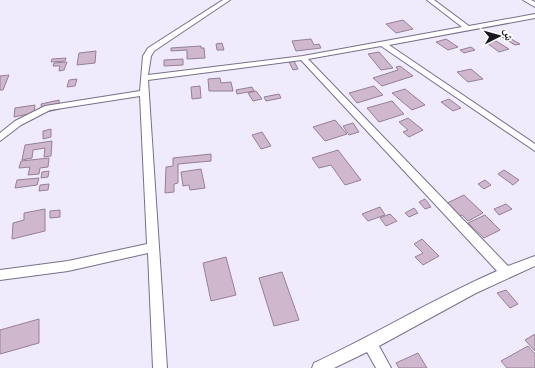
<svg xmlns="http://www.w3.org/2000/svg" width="535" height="368" viewBox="0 0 535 368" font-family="Quicksand,'Noto Naskh Arabic',sans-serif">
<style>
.building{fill:#cfb8ce;stroke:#958094}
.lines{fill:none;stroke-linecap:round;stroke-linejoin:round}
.street-casing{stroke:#787089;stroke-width:2}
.street{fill:#fff;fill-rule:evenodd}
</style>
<rect width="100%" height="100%" fill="#f0ebfc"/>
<path class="building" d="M403,20l10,9 -17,4 -10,-9z
M506,36l14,8 -5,1 -13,-8z
M311,39l3,6 5,-1 2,4 -25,3 -4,-10z
M446,39l12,8 -10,3 -12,-8z
M496,41l13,8 -10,3 -12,-9z
M222,43l2,7h-7l-1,-6z
M201,46v2h3l1,10 -18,1v-9l-16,1v-3z
M471,47l4,3 -11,3 -4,-3z
M96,51l-1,12 -18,2 2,-12z
M379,52l14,16 -12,2 -13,-16z
M66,58l-1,3 -14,1 1,-3z
M183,59v6l-19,1v-6z
M294,61l4,8 -5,1 -4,-8z
M67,62l-3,8 -5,1 1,-5h-7l1,-3z
M400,66l13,10 -31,10 -9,-8 25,-8 -2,-3z
M471,69l12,10 -15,3 -11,-10z
M9,75l-6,15h-3v-14z
M220,78l1,5 10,-1 2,9h-24l-1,-12z
M77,79l-2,7 -8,1 2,-7z
M200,86l1,12 -9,1 -1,-12z
M374,86l9,9 -26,8 -8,-10z
M252,87l2,4 -17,3 -1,-4z
M405,89l20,16 -13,5 -20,-17z
M256,91l6,8 -9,2 -5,-8z
M279,94l2,4 -15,3 -2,-4z
M449,99l12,9 -8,3 -12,-9z
M59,100l1,9 -18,4 -1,-9z
M392,101l12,13 -25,8 -12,-14z
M35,105l-1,8 -20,4 1,-9z
M408,118l15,12 -14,7 -6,-5 5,-2 -9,-8z
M335,120l12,14 -22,7 -12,-14z
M353,123l6,9 -10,3 -6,-9z
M51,129v8l-8,2v-8z
M262,132l9,14 -10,3 -9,-14z
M52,141l-1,15 -7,1 1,-9 -12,2 -1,8 -10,2 3,-15z
M338,150l23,30 -16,5 -14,-20 -12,3 -7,-10z
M211,154v7l-33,3v19l-4,1v8l-9,1 1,-26 7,-1v-8z
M49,158l-1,9 -8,1 -1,6 -11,1 2,-8 -11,1 2,-7z
M201,169l4,19 -15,2 -1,-5 -6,1 -2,-14z
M504,170l15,10 -6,5 -15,-11z
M49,171l-1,6 -7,1 1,-6z
M39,178l-2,7 -22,3 2,-8z
M485,180l6,5 -7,4 -6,-5z
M49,184l-1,6 -9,1 1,-6z
M464,195l19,18 -15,8 -6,-6 -6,3 -13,-13z
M425,199l6,8 -6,2 -6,-7z
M506,204l6,5 -13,6 -5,-6z
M380,207l5,8 -17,6 -6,-7z
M414,208l4,5 -9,4 -4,-4z
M45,209v22l-33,8 1,-16 11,-3v-7z
M60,210v7l-10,1v-7z
M390,214l7,7 -11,5 -6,-8z
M485,215l15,15 -16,8 -16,-15z
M422,239l17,17 -16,9 -8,-8 8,-4 -9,-9z
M226,257l10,38 -25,6 -8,-38z
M282,272l17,48 -25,6 -15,-48z
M506,290l12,14 -8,4 -13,-15z
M39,319v24l-39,11v-24z
M535,334v17l-10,-11z
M528,346l7,8v14h-28l-6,-7z
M418,353l9,15h-28l-3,-5z"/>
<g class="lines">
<g class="street-casing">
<path id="street" d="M223,0h7l-76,51 -3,5 -3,19 155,-19 159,-29 -35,-27h7l35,26 66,-12v4l-146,27 146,99v7l-154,-105 -73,13 200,207 27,-10v10l-59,27 -97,53 12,22h-15l-9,-16 -33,16h-22l2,-5c62,-29 121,-65 183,-92l-196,-211 -153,20 19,288h-14l-5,-115 -80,18 -68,9v-10l68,-9 79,-17 -7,-148 -90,14 -29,15 -21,16v-8l15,-12 30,-15 95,-15 3,-35 5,-8z
M523,0h8l4,2v5z"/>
</g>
<use href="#street" class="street"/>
</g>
<g transform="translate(499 36) rotate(84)" stroke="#ffffff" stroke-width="3" paint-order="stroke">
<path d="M0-3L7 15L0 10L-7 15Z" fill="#1b1821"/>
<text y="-6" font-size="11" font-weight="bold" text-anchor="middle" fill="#1b1821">ش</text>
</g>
</svg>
